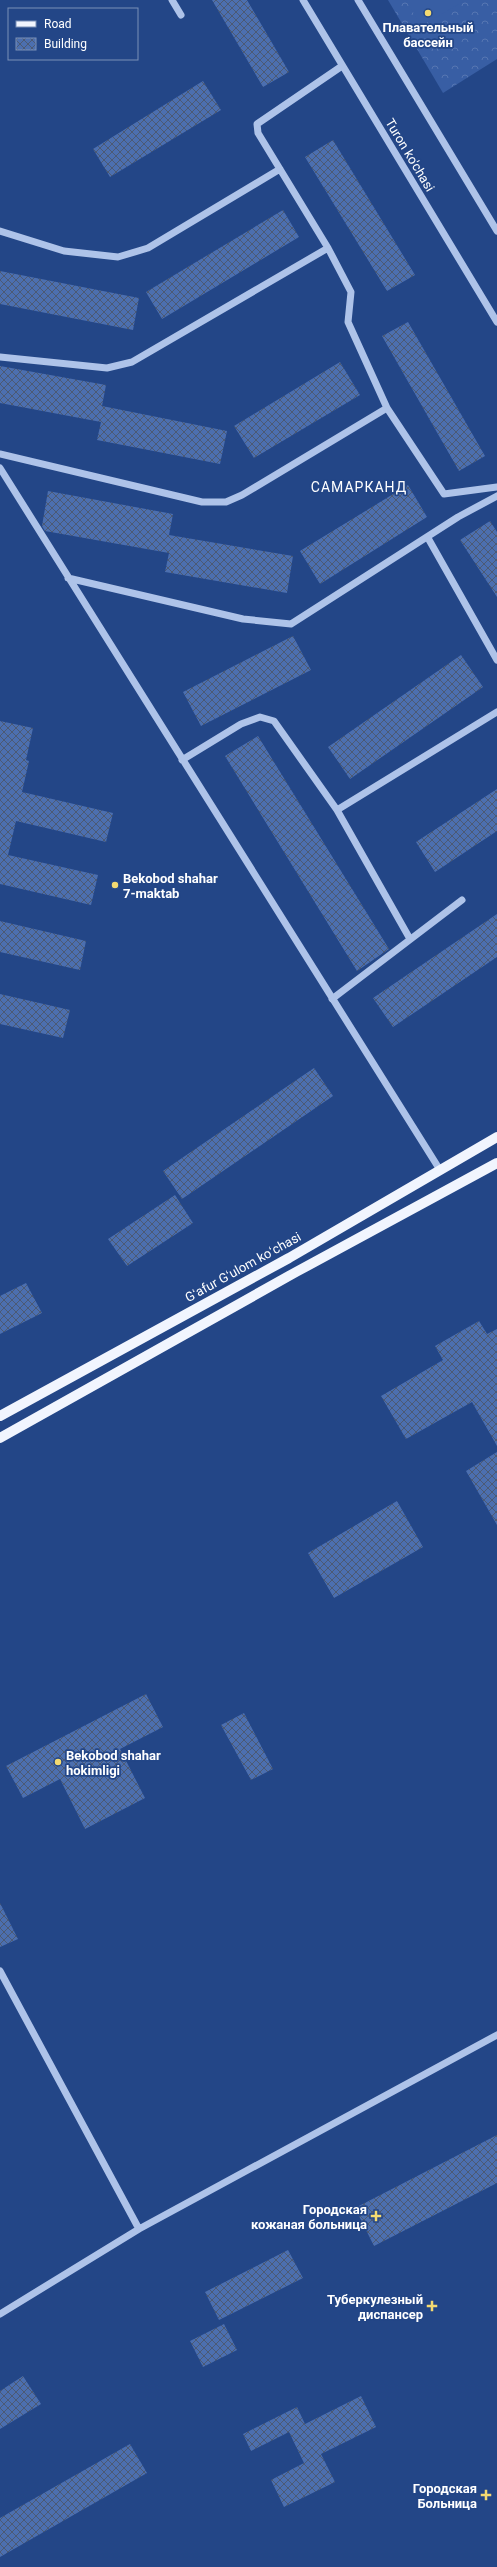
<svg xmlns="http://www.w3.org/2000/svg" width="497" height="2567" viewBox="0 0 497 2567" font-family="Roboto,sans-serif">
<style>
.forest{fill:url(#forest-crowns)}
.pitch{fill:#385ea4}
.building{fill:url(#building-cross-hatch)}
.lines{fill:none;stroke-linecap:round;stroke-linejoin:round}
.minor{stroke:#aec3e9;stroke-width:7}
.major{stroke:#f1f5fe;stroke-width:10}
.poi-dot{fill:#f4da71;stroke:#234687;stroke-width:1.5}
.labels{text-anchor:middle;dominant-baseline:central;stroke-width:3.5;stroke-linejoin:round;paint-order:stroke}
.poi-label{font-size:13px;font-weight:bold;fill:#fff;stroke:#234687;text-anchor:end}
.street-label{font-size:13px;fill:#fff;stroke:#234687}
.neighbourhood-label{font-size:14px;letter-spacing:1px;fill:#fff;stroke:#234687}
</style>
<defs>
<pattern id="forest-crowns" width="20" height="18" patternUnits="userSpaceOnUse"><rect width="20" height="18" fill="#385ea4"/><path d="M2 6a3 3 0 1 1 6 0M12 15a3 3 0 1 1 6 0" fill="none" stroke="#5676b2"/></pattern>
<pattern id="building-cross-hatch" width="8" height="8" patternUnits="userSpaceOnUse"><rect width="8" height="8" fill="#4c6faf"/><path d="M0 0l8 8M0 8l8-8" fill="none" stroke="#4c5a74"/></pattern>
</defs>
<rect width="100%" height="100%" fill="#234687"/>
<path class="forest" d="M388,0h109v59l-54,34z"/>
<path class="pitch" d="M406,0h60l-45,26z"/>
<path class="building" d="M212,0h35l42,72 -26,15z
M203,81l18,29 -111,67 -17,-28z
M333,140l82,135 -28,16 -82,-134z
M283,210l16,27 -137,82 -16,-27z
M0,271l139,27 -6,32 -133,-26z
M408,322l77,134 -26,15 -77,-135z
M340,362l20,33 -106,63 -20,-32z
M0,366l106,19 -4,21 125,25 -7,33 -123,-24 4,-18 -101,-19z
M408,485l19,32 -107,67 -20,-33z
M48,491l125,23 -4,21 124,21 -6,37 -122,-21 4,-19 -124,-22 -3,-5z
M490,521l7,11v65l-37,-57z
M293,636l18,34 -110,56 -18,-34z
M461,655l22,32 -133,92 -22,-32z
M0,721l33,7 -7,32 3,1 -7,31 91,21 -7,29 -90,-21 -8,34 90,20 -7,30 -91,-21z
M258,736l131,213 -32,22 -132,-215z
M497,789v42l-62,41 -19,-30z
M497,914v43l-104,70 -20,-29z
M0,921l86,20 -6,29 -80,-18z
M0,994l70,16 -7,28 -63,-14z
M314,1068l19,28 -151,103 -19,-28z
M175,1195l18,28 -66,43 -19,-27z
M26,1283l16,30 -42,21v-38z
M479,1321l8,13 10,-5v117l-25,-44 -66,37 -25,-43 62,-36 -8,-14z
M497,1452v73l-31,-54z
M397,1501l26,46 -89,51 -26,-45z
M146,1694l17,33 -43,22 25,49 -60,31 -25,-50 -37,19 -17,-32z
M244,1713l29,56 -22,11 -30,-55z
M0,1903l18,36 -18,8z
M497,2135v48l-123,63 -19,-38z
M288,2250l15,28 -84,42 -14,-28z
M224,2324l13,26 -34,17 -13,-26z
M23,2376l18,28 -41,25v-38z
M361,2396l15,31 -55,27 14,28 -51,25 -13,-27 33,-17 -15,-31 -38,19 -8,-17 54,-27 8,17z
M130,2444l17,29 -147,84v-39z"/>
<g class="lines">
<path class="minor" d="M172,0l9,15
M303,0l194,322
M358,0l139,231
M342,66l-85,58 1,9 70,115 23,44 -3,30 39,86 57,86 53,-7
M0,231l64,20 54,6 30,-9 132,-79
M0,357l107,11 25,-6 196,-114
M0,454l202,48h24l16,-7 145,-87
M0,468l440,702
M428,538l69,122
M68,578l175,41 48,5 167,-107 39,-21
M182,760l59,-36 19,-7 14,4 63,89 73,129
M337,810l160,-98
M332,999l130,-99
M0,1971l139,258
M0,2314l139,-85 358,-194"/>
<path class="major" d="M0,1416l289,-158 208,-121
M0,1438l296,-166 201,-109"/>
</g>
<g class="poi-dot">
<circle cx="428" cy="13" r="4"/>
<circle cx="115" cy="885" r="4"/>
<circle cx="58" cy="1762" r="4"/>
<path d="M374 2210h4v4h4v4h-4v4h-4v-4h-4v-4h4z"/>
<path d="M430 2300h4v4h4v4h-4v4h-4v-4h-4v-4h4z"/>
<path d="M484 2489h4v4h4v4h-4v4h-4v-4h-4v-4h4z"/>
</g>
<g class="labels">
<g class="poi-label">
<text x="428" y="27" text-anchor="middle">Плавательный<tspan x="428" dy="15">бассейн</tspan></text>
<text x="123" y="878" text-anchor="start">Bekobod shahar<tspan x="123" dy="15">7-maktab</tspan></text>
<text x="66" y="1755" text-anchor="start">Bekobod shahar<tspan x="66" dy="15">hokimligi</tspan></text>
<text x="367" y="2209">Городская<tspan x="367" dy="15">кожаная больница</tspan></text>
<text x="423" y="2299">Туберкулезный<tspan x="423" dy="15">диспансер</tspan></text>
<text x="477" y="2488">Городская<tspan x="477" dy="15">Больница</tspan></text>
</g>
<g class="street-label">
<text transform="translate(410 155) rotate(59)">Turon ko'chasi</text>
<text transform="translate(243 1267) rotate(-29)">Gʻafur Gʻulom koʻchasi</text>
</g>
<g class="neighbourhood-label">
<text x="359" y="487">САМАРКАНД</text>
</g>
</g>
<rect x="8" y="8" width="130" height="52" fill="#234687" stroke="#7b90b7"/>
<rect x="16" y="21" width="20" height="6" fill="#f1f5fe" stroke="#7b90b7"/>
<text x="44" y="28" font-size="12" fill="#ffffff">Road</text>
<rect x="16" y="38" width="20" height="12" fill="url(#building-cross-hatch)" stroke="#7b90b7"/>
<text x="44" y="48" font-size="12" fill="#ffffff">Building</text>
</svg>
